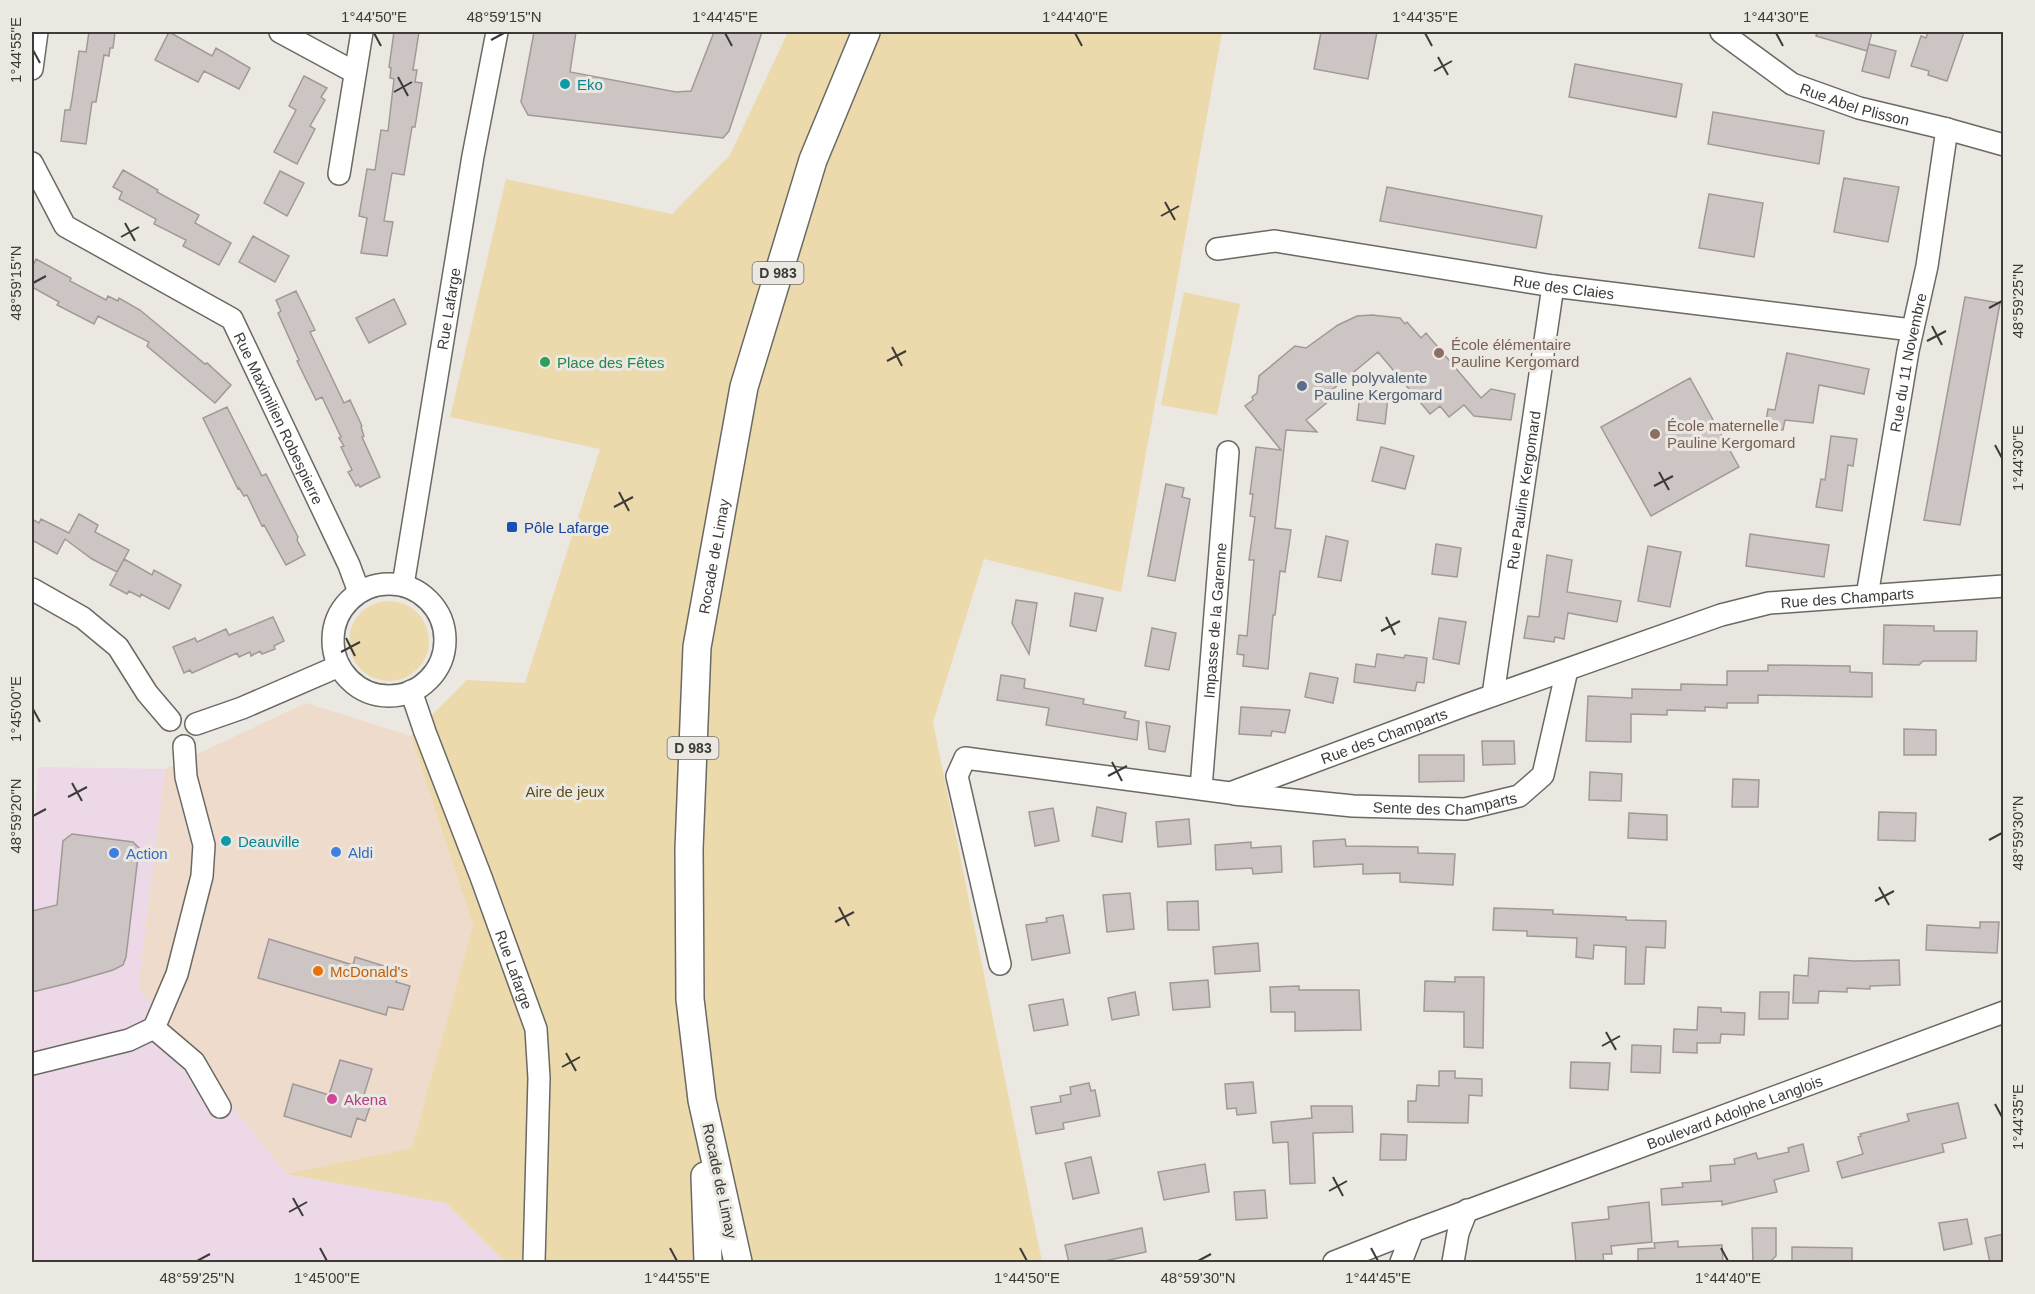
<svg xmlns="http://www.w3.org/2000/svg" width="2035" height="1294" viewBox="0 0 2035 1294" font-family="Arial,sans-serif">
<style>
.commercial{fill:#eedbcb}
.industrial{fill:#ecd8e7}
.green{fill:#ecd9ac}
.building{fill:#cdc5c3;stroke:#a09997;stroke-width:1.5}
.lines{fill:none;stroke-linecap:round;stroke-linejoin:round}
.minor-casing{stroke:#6b6963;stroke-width:24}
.major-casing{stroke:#6b6963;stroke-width:30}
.minor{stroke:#fff;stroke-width:21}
.major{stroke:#fff;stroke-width:27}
.ticks{fill:none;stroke:#3c3b38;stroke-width:2}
.culture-dot{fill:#0f9aa8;stroke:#ebe8e2;stroke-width:2}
.education-dot{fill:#8d6e63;stroke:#ebe8e2;stroke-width:2}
.leisure-dot{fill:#2e9e5b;stroke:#ebe8e2;stroke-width:2}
.service-dot{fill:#5c6f8a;stroke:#ebe8e2;stroke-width:2}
.transit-dot{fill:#1a4fb4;stroke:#ebe8e2;stroke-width:2}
.shop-dot{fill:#3f7fe0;stroke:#ebe8e2;stroke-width:2}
.food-dot{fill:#e8710a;stroke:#ebe8e2;stroke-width:2}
.hotel-dot{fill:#d1479c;stroke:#ebe8e2;stroke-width:2}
.labels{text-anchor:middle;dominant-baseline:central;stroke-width:6;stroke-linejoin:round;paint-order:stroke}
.shield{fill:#ebe8e2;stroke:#706f6b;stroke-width:1.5}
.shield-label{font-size:14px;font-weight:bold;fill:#3c3b38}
.culture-label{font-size:15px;fill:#0d838f;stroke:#ebe8e2;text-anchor:start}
.street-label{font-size:15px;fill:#3c3b38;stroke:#ebe8e2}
.education-label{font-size:15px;fill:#785e54;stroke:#ebe8e2;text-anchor:start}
.leisure-label{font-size:15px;fill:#27864d;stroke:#ebe8e2;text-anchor:start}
.service-label{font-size:15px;fill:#4e5e75;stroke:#ebe8e2;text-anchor:start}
.transit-label{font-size:15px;fill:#164399;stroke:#ebe8e2;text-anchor:start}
.park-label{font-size:15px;fill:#604d1d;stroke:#ebe8e2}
.shop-label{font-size:15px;fill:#366cbe;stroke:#ebe8e2;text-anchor:start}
.food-label{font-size:15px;fill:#c56008;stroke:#ebe8e2;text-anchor:start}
.hotel-label{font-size:15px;fill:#b23c85;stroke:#ebe8e2;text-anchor:start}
.neatline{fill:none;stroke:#3c3b38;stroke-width:2}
.ticks-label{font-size:15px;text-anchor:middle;fill:#3c3b38}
</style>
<rect width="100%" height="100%" fill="#ebe8e2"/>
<path class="commercial" d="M306,703l105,33 62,189 -61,224 -126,25 -148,-187 27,-218z"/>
<path class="industrial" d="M38,767l127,2 -27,218 148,187 160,29 59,59h-473v-396z"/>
<path class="green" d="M788,32h434l-101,560 -137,-33 -51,163 109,540h-537l-59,-59 -160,-29 126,-26 61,-223 -62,-189 56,-56 58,3 75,-234 -150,-32 56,-238 166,35 58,-59z
M1184,292l56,12 -23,111 -56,-10z
M349 641a40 40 0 1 1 80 0a40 40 0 1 1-80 0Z"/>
<path class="building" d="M89,32h26l-2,16h-3l-1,8 -5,-1 -8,47h-4l-6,42 -25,-3 4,-31h5l2,-11 7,-48 7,1z
M169,32l43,24 4,-8 34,20 -11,21 -35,-18 -6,11 -43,-22z
M394,32h25l-6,38h4l-2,12 7,1 -7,44h-3l-8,48 -12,-2 -8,48 9,1 -6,34 -26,-3 6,-35 -8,-2 8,-47 8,1 6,-40 7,1 6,-52 -4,-1 1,-10 -2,-1z
M534,32h42l-6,40 106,20 15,-1 23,-59h48l-33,99 -6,7 -195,-23 -7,-13z
M1321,32h56l-9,47 -54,-10z
M1817,32h55l-5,19 -51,-15z
M1928,32h36l-17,49 -19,-6 1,-4 -18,-5 10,-30 5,2z
M1869,44l27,7 -7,27 -27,-7z
M1575,64l107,20 -6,33 -107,-20z
M304,76l23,12 -6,9 4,3 -15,26 5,3 -18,35 -23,-12 22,-42 -7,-4z
M1713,112l111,19 -5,33 -111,-20z
M123,170l35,20 -1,2 42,23 -4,8 36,20 -12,22 -36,-19 3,-6 -32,-16 2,-5 -37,-20 3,-7 -9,-5z
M280,171l24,12 -17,33 -23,-13z
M1844,178l55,9 -11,55 -54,-10z
M1387,187l155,29 -6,32 -156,-27z
M1709,194l54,9 -9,54 -55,-9z
M253,236l36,20 -14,26 -36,-20z
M36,259l35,19 -1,3 36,19 2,-4 10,5 1,-3 21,12 65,54 2,-1 24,22 -16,18 -68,-57 2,-4 -51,-26 -4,8 -37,-19 2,-3 -27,-15v-19z
M296,291l19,39 -5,2 34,71 6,-3 12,26 -1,1 3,9 -2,1 18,40 -20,10 -2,-3 -2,2 -8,-14 4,-2 -11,-23 3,-1 -5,-8 2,-1 -19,-40 -6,3 -19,-39 2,-1 -21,-47 3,-2 -5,-11z
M1965,297l35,6 -40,222 -36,-5z
M394,299l12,25 -37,19 -13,-25z
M1372,315l28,3 5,6 2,-2 14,16 5,-5 55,65 10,-9 24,5 -4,26 -37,-4 -10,-11 -15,12 -9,-11 -10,8 -52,-62 -46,38 9,1 -35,29 11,12 -31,-2 -11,98 16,2 -6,42 -5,-1 -5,44h-2l-5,54 -25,-3 1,-11 -7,-1 2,-19 8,1 7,-76h-5l6,-43 -5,-1 3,-22h-3l6,-47 25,3 -36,-44 8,-6 -1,-3 5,-4 2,-17 36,-30 11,2 32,-23 19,-9z
M1787,353l82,16 -5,25 -45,-9 -6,38 -28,-3 -2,10 -18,-3 3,-18 7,1z
M1690,378l49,89 -88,49 -50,-89z
M1360,394l28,3 -3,27 -28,-4z
M227,407l35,69 4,-2 32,63 -1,3 8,15 -19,10 -22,-40 -2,1 -15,-31 -3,1 -5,-8 -1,1 -35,-71z
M1831,436l26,3 -4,27 -5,-1 -6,46 -26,-4 5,-28 4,1z
M1381,447l33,9 -9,33 -33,-8z
M1166,484l18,4 -2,9 8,2 -15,82 -27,-5z
M79,514l19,11 -3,7 34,18 -12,22 -25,-13 -27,-20 -8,15 -25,-14v-21l7,4 2,-4 28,14z
M1750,534l79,11 -5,32 -78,-11z
M1326,536l22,5 -7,40 -23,-4z
M1436,544l25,4 -4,29 -25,-3z
M1648,546l33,6 -11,55 -32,-6z
M1547,555l25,5 -5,32 54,9 -4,21 -49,-9 -4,26 -9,-2 -1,5 -30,-4 4,-22 11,1z
M124,559l28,16 2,-5 27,15 -12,24 -28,-15 -1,3 -11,-6 -2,3 -17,-9z
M1075,593l28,5 -7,33 -26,-5z
M1016,600l21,3 -8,51 -17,-31z
M273,617l11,24 -10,5 1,3 -13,5 -2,-3 -9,5 -1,-4 -11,5 -2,-4 -45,20 -2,-3 -6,3 -11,-26 22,-9 2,4 29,-13 3,6z
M1439,618l27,4 -7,42 -26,-5z
M1884,625l50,1v5h43l-1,30h-53l-4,4 -36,-1z
M1152,628l24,5 -7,37 -24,-4z
M1377,654l27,4 1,-3 22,3 -3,25 -7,-1 -2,9 -61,-9 2,-18 19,3z
M1768,665l82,1v6l22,1v24l-114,-2v8h-31v5l-22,-1v4l-38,-1v5l-36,-1v28l-45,-1 2,-45 44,2v-9l49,1v-6l46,1v-14h41z
M1310,673l28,5 -5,25 -28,-6z
M1001,675l24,4 -1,9 60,11 -1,5 43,8 -2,6 15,3 -2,19 -91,-15 3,-17 -52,-8z
M1241,707l49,3 -5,23 -13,-2 -1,5 -32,-2z
M1146,722l24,4 -5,26 -16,-3z
M1904,729l32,1v25h-32z
M1482,741h32l1,23 -32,1z
M1419,755h45v26l-45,1z
M1590,772l32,2 -1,27 -32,-1z
M1733,779l26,1 -1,27h-26z
M1097,807l29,6 -4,29 -30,-6z
M1053,808l6,33 -24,5 -6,-34z
M1879,812l37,1 -1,28 -37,-1z
M1629,813l38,2v25l-39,-2z
M1189,819l2,25 -33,3 -2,-25z
M72,834l61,8 6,6 -13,109 -3,8 -10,5 -44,13 -37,9v-81l25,-6 6,-64z
M1345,839l1,7 72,1v6l37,1 -2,31 -53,-3v-9l-37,1v-10l-49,3 -1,-26z
M1251,842v6l30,-2 1,26 -29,2 -1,-6 -36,2 -1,-25z
M1130,893l4,36 -27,3 -4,-37z
M1198,901l1,29h-31l-1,-28z
M1494,908l59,2v4l73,3v3l40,1 -1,27 -19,-1 -2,37h-19l1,-37 -32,-2 -1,14 -17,-2 1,-19 -50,-2v-5l-34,-1z
M1063,915l7,38 -38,7 -6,-35 21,-3 -1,-4z
M1980,922h19l-2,31 -71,-3 1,-25 53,3z
M269,939l84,26 2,-8 45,14 -4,11 14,4 -7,24 -15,-3 -2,8 -128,-37z
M1258,943l2,28 -45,3 -2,-27z
M1809,958l45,3 45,-1 1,25 -30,1v3l-23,-1v4l-28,-1 -1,12h-25l1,-28 14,1z
M1455,977h29l-1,71 -19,-1v-35l-40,-1 1,-30 30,1z
M1208,980l2,27 -37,3 -3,-27z
M1299,986v4h60l2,40 -66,1v-19h-24l-1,-25z
M1135,992l4,23 -27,5 -4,-22z
M1760,992h29l-1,27h-29z
M1063,999l5,26 -34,6 -5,-26z
M1698,1007l23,1v4l24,1 -1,22 -23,-1 -1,9h-23v10l-24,-1 1,-23 23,1z
M1632,1045l29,1 -1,27 -29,-1z
M340,1060l32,9 -10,32 9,3 -6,17 -8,-3 -6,19 -67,-21 9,-32 36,11z
M1571,1062l39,1 -2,27 -38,-2z
M1439,1071h16v7l27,1v17l-13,-1 -1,28 -60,-1v-21h8l1,-16 22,1z
M1253,1082l3,31 -19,2 -1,-7 -9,1 -2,-25z
M1089,1083l2,8 4,-1 5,26 -37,7 1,6 -28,5 -5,-27 30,-5 -1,-6 11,-2 -1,-7z
M1958,1103l8,35 -24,6 2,8 -102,26 -5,-16 26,-8 -5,-17 3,-1 -1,-2 49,-13 -2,-7z
M1311,1106h41l1,26 -40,1 2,50 -25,1 -2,-42 -15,1 -2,-21 41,-4z
M1381,1134l26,1 -1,25h-26z
M1803,1144l6,27 -35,9 3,12 -55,13v-4l-60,4 -1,-16 22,-2 -1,-4 29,-2 -1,-15 25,-2 -1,-5 22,-6 2,6 31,-7 -1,-4z
M1091,1157l8,36 -26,6 -8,-36z
M1205,1164l4,28 -45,8 -6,-28z
M1265,1190l2,28 -31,2 -2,-28z
M1649,1202l3,40 -41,4 1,8h-9l1,9h-28l-4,-40 37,-4 -1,-12z
M1967,1219l5,25 -28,6 -5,-27z
M1142,1228l4,24 -50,11h-27l-4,-18z
M1752,1228h24v28l-7,7h-16z
M2004,1234v29h-14l-5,-25z
M1678,1241v6l44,-2 1,18h-85v-14l17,-1 -1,-5z
M1792,1247l60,1v15h-60z"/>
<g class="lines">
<g class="minor-casing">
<g id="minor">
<path d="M280,32l74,40"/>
<path id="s1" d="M1721,32l71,52 67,24 88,21 57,16"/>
<path d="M32,69l5,-37"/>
<path id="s2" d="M32,163l33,63 167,93 117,246 10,27"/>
<path d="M339,174l23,-142"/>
<path id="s3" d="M1217,249l58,-8 278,45 359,44"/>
<circle cx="389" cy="640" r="56"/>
<path id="s4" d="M403,585l70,-429 24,-124"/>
<path d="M32,589l51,29 35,29 29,46 23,27"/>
<path id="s5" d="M1867,596l41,-245 19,-85 20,-137"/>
<path id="s6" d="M411,691l14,41 56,145 55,152 3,49 -5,184"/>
<path id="s7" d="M1493,695l60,-409"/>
<path d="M196,724l46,-16 97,-42"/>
<path id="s8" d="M1201,788l27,-336"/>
<path id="s9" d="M1234,794l119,12 112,3 54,-13 24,-21 24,-105"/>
<path id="s10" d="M1000,964l-43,-188 8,-18 265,35 236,-88 255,-90 48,-12 235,-17"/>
<path d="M154,1028l40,34 26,45"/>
<path d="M32,1064l97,-24 25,-12 23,-54 25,-98 2,-31 -18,-68 -2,-31"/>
<path d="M1334,1262l79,-31"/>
<path id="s11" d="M1401,1262l12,-31 591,-219"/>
<path d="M1453,1262l5,-29 9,-23"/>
</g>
</g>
<g class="major-casing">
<g id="major">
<path d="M705,1176l3,86"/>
<path id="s12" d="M738,1262l-36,-162 -12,-101 -1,-150 8,-202 47,-260 69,-227 53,-128"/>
</g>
</g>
<use href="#minor" class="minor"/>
<use href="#major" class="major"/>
</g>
<path class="ticks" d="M374,33l7,13M725,33l7,13M1075,33l7,13M1425,33l7,13M1776,33l7,13M491,40l13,-7M33,50l7,13M1438,57l10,18M1434,71l18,-10M398,77l10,19M394,92l18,-10M1165,202l10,18M1161,216l18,-10M125,223l10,18M121,237l18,-10M33,283l13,-7M1989,308l13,-7M1932,326l10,19M1927,341l19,-10M892,347l10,19M887,361l19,-10M1995,445l7,13M1659,472l10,18M1654,486l19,-10M619,492l10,19M614,507l19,-10M1386,617l9,18M1381,631l19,-10M346,638l9,18M341,652l19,-10M33,709l7,13M1112,762l10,19M1108,776l19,-10M72,783l10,18M68,797l19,-10M33,816l13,-7M1989,840l13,-7M1879,887l10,18M1875,901l19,-10M839,907l10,19M835,922l19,-10M1606,1032l10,18M1602,1046l18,-10M566,1053l10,18M562,1067l18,-10M1995,1104l7,13M1333,1177l10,19M1329,1191l18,-10M293,1198l10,18M289,1212l18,-10M320,1248l7,13M670,1248l7,13M1020,1248l7,13M1371,1248l7,13M1721,1248l7,13M197,1261l13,-7M1198,1261l13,-7"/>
<g class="culture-dot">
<circle cx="565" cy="84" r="6"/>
<circle cx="226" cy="841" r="6"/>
</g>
<g class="education-dot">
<circle cx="1439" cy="353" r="6"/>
<circle cx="1655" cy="434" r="6"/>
</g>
<circle class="leisure-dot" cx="545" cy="362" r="6"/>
<circle class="service-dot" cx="1302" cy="386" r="6"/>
<rect class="transit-dot" x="506" y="521" width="12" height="12" rx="3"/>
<g class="shop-dot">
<circle cx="336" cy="852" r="6"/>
<circle cx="114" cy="853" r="6"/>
</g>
<circle class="food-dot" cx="318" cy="971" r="6"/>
<circle class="hotel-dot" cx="332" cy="1099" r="6"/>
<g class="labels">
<g class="shield">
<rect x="752.5" y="262" width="51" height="22" rx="4.5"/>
<rect x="667.5" y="737" width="51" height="22" rx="4.5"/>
</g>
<g class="shield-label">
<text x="778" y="273">D 983</text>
<text x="693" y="748">D 983</text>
</g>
<g class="culture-label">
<text x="577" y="84">Eko</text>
<text x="238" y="841">Deauville</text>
</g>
<g class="street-label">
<text stroke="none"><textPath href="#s1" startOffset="154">Rue Abel Plisson</textPath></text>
<text stroke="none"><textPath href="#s3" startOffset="351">Rue des Claies</textPath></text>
<text stroke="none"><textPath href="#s4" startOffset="280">Rue Lafarge</textPath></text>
<text stroke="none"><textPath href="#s5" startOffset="237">Rue du 11 Novembre</textPath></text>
<text stroke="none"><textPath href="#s2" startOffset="372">Rue Maximilien Robespierre</textPath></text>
<text stroke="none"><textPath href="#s7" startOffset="207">Rue Pauline Kergomard</textPath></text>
<text stroke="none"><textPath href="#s12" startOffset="712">Rocade de Limay</textPath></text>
<text stroke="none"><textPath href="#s10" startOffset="1130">Rue des Champarts</textPath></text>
<text stroke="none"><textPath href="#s8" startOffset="168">Impasse de la Garenne</textPath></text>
<text stroke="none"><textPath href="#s10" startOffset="644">Rue des Champarts</textPath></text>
<text stroke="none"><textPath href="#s9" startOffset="212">Sente des Champarts</textPath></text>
<text stroke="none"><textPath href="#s6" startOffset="297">Rue Lafarge</textPath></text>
<text stroke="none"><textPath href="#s11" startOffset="376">Boulevard Adolphe Langlois</textPath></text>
<text transform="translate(720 1181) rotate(78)">Rocade de Limay</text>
</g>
<g class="education-label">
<text x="1451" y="344">École élémentaire<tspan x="1451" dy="17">Pauline Kergomard</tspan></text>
<text x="1667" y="425">École maternelle<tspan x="1667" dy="17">Pauline Kergomard</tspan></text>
</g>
<g class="leisure-label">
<text x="557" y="362">Place des Fêtes</text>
</g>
<g class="service-label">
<text x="1314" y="377">Salle polyvalente<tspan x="1314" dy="17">Pauline Kergomard</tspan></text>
</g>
<g class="transit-label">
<text x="524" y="527">Pôle Lafarge</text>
</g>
<g class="park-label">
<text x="565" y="791">Aire de jeux</text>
</g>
<g class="shop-label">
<text x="348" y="852">Aldi</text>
<text x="126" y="853">Action</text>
</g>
<g class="food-label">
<text x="330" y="971">McDonald's</text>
</g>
<g class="hotel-label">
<text x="344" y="1099">Akena</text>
</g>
</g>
<rect width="2035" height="1294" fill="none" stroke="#ebe8e2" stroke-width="66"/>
<rect x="33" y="33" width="1969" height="1228" class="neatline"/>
<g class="ticks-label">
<text x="374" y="22">1°44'50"E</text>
<text x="504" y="22">48°59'15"N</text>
<text x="725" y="22">1°44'45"E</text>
<text x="1075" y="22">1°44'40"E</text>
<text x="1425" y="22">1°44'35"E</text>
<text x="1776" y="22">1°44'30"E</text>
<text transform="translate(16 50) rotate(-90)" y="5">1°44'55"E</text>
<text transform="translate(16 283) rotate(-90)" y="5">48°59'15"N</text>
<text transform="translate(2018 301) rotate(-90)" y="5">48°59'25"N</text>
<text transform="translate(2018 458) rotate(-90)" y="5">1°44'30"E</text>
<text transform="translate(16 709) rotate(-90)" y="5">1°45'00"E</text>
<text transform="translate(16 816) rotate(-90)" y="5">48°59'20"N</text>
<text transform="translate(2018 833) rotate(-90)" y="5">48°59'30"N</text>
<text transform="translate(2018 1117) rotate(-90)" y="5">1°44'35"E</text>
<text x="197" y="1283">48°59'25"N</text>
<text x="327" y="1283">1°45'00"E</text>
<text x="677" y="1283">1°44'55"E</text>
<text x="1027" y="1283">1°44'50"E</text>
<text x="1198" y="1283">48°59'30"N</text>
<text x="1378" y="1283">1°44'45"E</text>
<text x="1728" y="1283">1°44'40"E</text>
</g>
</svg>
